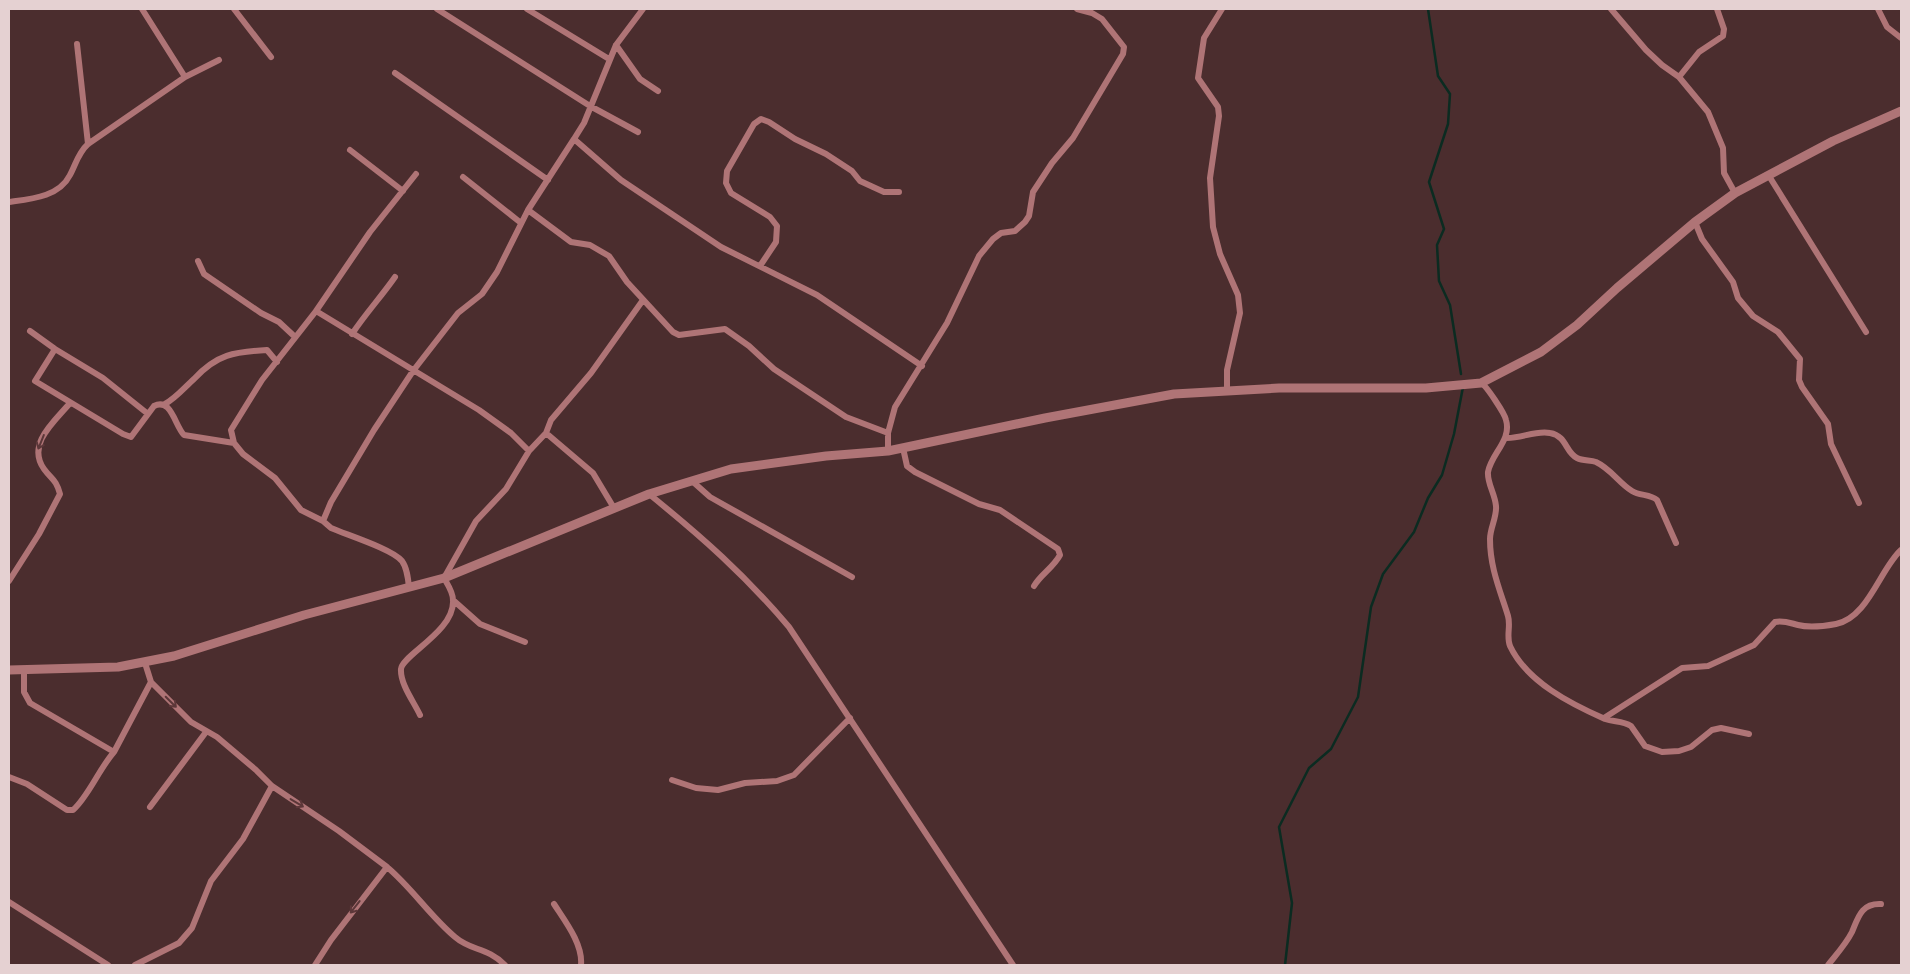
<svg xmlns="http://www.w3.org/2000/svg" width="1910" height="974" font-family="Commissioner,sans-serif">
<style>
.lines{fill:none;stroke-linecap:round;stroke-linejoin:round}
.stream{stroke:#0b2b21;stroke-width:2.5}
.minor{stroke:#af7476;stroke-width:6}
.tertiary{stroke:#af7476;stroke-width:9}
.oneway{stroke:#5c3739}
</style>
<rect width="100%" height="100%" fill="#4b2d2e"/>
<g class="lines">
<path class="stream" d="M1428,9L1438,76L1450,94L1448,124L1429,182L1444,229L1437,245L1439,281L1450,305L1461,374
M1285,965L1292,903L1279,827L1309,768L1331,749L1358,697L1371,607L1383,574L1414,532L1428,498L1442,475L1454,434L1463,387"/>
<path class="minor" d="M142,9L185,77
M234,9L271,57
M437,9L590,106L638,132
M527,9L609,59
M643,9L616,45L584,123L574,139L621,180L721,247L817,295L922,366
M1222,9L1204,38L1198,78L1218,107L1219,116L1210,178L1213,227L1220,254L1238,295L1240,313L1227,370V392
M1611,9L1646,50L1662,65L1679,77L1708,112L1723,148L1724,173L1735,193
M1878,9L1887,27L1901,38
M77,44L88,144
M616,45L640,79L658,91
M395,73L548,180
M1679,77L1699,52L1723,36L1724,29L1717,9
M350,150L403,191
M1769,176L1866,332
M463,177L521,223
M9,202C31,199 59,197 70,175C76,164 78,153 88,144L185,77L219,60
M528,210L571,242L590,245L609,256L627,282L673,332L679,335L725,329L749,346L774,369L846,417L888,433
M1695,222L1702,239L1733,282L1738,298L1753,316L1778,332L1800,359L1799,380L1802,387L1828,424L1831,444L1859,503
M198,261L204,274L261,313L279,322L294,336
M760,266L776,242L777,226L770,217L731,193L726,183L727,171L754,124L761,119L769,122L795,139L826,154L852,171L860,181L884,192H899
M316,311L370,232L416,174
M30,331L55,349L103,378L148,414
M352,334C366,313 381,297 395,277
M55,349L35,381L123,434L131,437L154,406C171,397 175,426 184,435L234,443
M1481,383C1486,385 1505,414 1506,420C1512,440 1491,454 1488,472C1487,483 1495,494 1496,506C1497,517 1490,528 1490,539C1490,568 1500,590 1508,616C1511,626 1506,636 1510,646C1527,682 1571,704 1605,719C1614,722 1623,721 1631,726L1645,746L1662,752L1679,751L1691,747L1712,730L1721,728L1749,734
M165,404C176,398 184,388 194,379C217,354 234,352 267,350L277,362
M1505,438C1521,439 1535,430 1550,433C1567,436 1565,452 1577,458C1583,461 1590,460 1596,462C1611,469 1619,483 1632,491C1640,496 1650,494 1657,500L1676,543
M903,448L907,466L915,472L979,504L1000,510L1058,549L1060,555C1053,568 1041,574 1034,586
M888,451V433L895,407L947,323L979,256L993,239L1001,233L1015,231L1025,222L1029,216L1033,192L1052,163L1073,138L1123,54L1124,47L1102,19L1092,13L1077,9
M692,481L710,497L852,577
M649,494C702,537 744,574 789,627L1013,965
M614,508L593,473L546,433L551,420L591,373L643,300
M323,521L301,510L275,478L243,454L234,443L231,430L262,380L316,311L479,410L511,433L529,451
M9,581L39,534L60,494C56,479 52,480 44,469C26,444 55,421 70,403
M409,587C408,578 407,568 402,561C392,549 347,535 331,528L323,521L331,502L374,430L413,371L458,313L482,294L497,272L528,210L574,139
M453,600L480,624L525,642
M145,663L151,682L191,722L217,737L256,770L272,786L339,831L387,867L331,940L315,965
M24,670V692L30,703L114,752L151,682
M420,715C414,702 400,684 401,669C402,655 455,631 453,600C453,592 448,585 444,578L476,521L506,489L529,451L546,433
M1604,718L1682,668L1708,666L1754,645L1775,622C1783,620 1790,623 1798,625C1809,628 1825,626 1836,624C1868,618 1880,569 1901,550
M9,777L27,784L67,810H73C88,797 99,769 114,752
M672,780L696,788L718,790L745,783L777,781L794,775L850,718
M150,807L206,732
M387,867C412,888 430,916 455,937C471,951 487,947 505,965
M9,902L108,965
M554,904C565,921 583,944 581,965
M135,965L179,943L192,928L211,881L243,839L272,786
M1828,965C1836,955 1846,944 1852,932C1858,918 1861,903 1881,904"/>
<path class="tertiary" d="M9,670L118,667L174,656L304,615L444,578L649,494L731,469L826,456L888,451L1045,418L1174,394L1279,388H1426L1481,383L1541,352L1577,325L1617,288L1695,222L1735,193L1833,141L1901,111"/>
</g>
<defs><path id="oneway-shaft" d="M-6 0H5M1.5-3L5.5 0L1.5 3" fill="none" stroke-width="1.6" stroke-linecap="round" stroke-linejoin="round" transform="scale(1.25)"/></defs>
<g class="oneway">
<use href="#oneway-shaft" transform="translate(41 442) rotate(112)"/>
<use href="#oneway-shaft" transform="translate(171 702) rotate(45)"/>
<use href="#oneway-shaft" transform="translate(297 803) rotate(31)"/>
<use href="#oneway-shaft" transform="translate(355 907) rotate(128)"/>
</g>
<rect width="1910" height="974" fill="none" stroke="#e5d1d2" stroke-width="20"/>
</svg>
